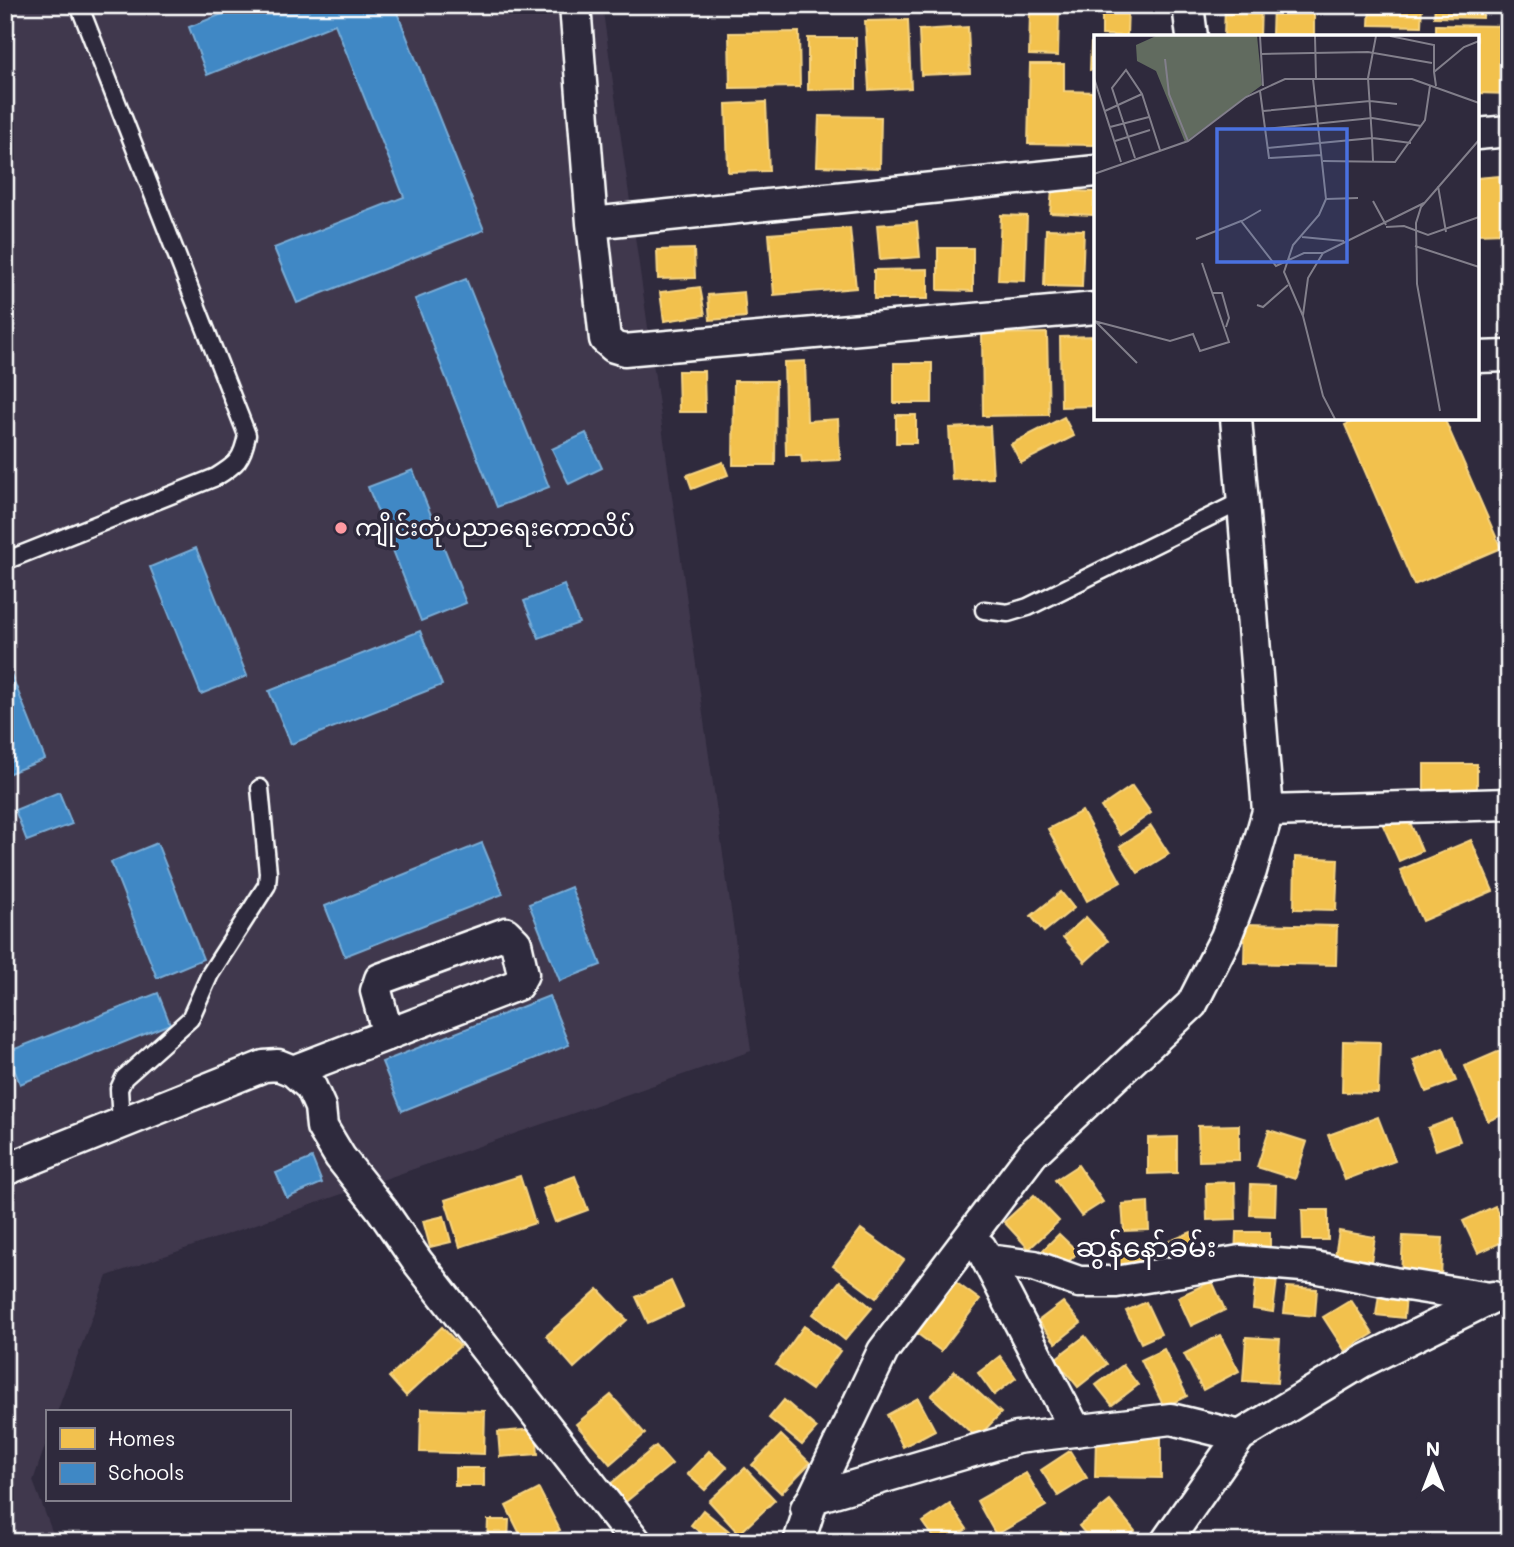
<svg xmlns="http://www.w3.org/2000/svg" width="1514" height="1547" font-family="Mali,'Noto Sans Myanmar',sans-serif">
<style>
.built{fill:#41394e}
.homes{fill:#f2c14e;stroke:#f6d483;stroke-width:2}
.schools{fill:#3f88c5;stroke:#79acd6;stroke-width:2}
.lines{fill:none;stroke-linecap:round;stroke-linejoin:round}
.lane-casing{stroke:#fff;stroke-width:21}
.street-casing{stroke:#fff;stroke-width:35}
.lane{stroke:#2f2a3d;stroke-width:16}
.street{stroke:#2f2a3d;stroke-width:30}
.poi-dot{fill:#ff9aa2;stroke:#2f2a3d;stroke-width:2.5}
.labels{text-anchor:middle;stroke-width:7;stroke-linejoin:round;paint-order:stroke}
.poi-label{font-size:24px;fill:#fff;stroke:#2f2a3d;text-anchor:start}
.quarter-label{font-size:28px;fill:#fff;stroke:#2f2a3d}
.inset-road{fill:none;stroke:#827f8b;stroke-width:2}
.view{fill:#4a71e0;fill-opacity:0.15;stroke:#4a71e0;stroke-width:3.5}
.inset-edge{fill:none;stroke:#fff;stroke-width:3.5}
</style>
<rect width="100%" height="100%" fill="#2f2a3d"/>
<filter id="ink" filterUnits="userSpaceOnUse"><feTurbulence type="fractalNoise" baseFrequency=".0143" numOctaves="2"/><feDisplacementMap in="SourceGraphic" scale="14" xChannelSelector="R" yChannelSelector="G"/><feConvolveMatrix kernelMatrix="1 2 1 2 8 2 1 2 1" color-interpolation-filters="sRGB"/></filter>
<g filter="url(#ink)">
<path class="built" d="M5,5H602L751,1051L107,1276L57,1412H47V1440L33,1481L56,1542H5Z"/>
<path class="homes" d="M1102,5H1128L1127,36L1102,35Z
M1225,5H1261L1260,37H1224Z
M1273,5H1314V35L1272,34Z
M1320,5H1365V11L1320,10Z
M1370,5H1422L1421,26L1369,25Z
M1435,5H1483V18L1434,17Z
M1493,5H1509V11H1493Z
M1030,12H1059L1058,56L1029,55Z
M908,20L911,88L869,90L865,21Z
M1436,25L1509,26V94L1477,93V37H1436Z
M968,27L970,73L921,75L919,30Z
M799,32L800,87L730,88L729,33Z
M808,38H856V89L808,90Z
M1091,43H1096V70H1090Z
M1030,64H1064V91L1096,92L1095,145L1028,144Z
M766,102L769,171L728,172L726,104Z
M819,116L881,117L880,168L817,166Z
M1499,176L1503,233L1477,234V178Z
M1052,190L1094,192L1093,215L1050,213Z
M1001,215L1027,216L1025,281L998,280Z
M917,222L920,257L880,260L877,225Z
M850,228L856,288L774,295L769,234Z
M1046,229L1084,230L1082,287L1044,286Z
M938,248H973V291L938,290Z
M694,249L695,278L658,279L657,250Z
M928,269V299H874V270Z
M700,287L705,315L664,321L660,292Z
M744,292L746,317L710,320L708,295Z
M1047,333L1049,415L983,416L982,334Z
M1096,336V406L1061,407L1060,337Z
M805,361L807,421L838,419L840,460L802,462L801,455H786L784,362Z
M894,363H932V403H894Z
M678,371H704L705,412H679Z
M734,381H776L775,465H733Z
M896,415H916V443H896Z
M1064,417L1074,436L1021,463L1011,444Z
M1360,418H1444L1501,548L1414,585L1345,425Z
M990,426L993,478L952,480L949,428Z
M723,462L728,475L692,489L687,475Z
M1424,764H1477V791H1424Z
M1132,786L1151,813L1120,835L1101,807Z
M1082,811L1121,882L1087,901L1048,829Z
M1406,813L1422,851L1399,861L1382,823Z
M1151,826L1169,854L1138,873L1120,846Z
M1471,840L1493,891L1422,921L1400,870Z
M1295,857L1338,859L1336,910L1294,909Z
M1061,892L1074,908L1044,932L1031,916Z
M1086,917L1108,941L1085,962L1063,937Z
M1245,924L1337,926L1336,965L1244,963Z
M1343,1041L1380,1042L1378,1093L1342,1092Z
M1509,1047V1112L1488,1121L1465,1066Z
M1443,1048L1456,1081L1426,1092L1413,1060Z
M1378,1117L1395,1161L1345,1180L1328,1135Z
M1452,1119L1460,1141L1436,1150L1428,1128Z
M1239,1125V1160L1199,1161L1198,1126Z
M1269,1130L1307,1142L1295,1179L1257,1167Z
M1177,1137V1173L1148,1174V1138Z
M1078,1165L1103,1202L1081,1216L1055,1180Z
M520,1176L535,1223L460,1247L445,1200Z
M575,1176L588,1210L555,1222L542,1188Z
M1235,1182L1236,1219L1207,1220L1206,1183Z
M1251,1184L1276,1185L1275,1216L1250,1215Z
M1034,1195L1059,1221L1029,1249L1004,1222Z
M1148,1202L1149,1230L1124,1231L1122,1204Z
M1495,1206L1509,1239L1478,1253L1463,1221Z
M1302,1210H1328V1240H1303Z
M444,1216L451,1242L430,1247L423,1221Z
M861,1229L904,1260L876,1298L833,1266Z
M1339,1231L1375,1237L1370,1268L1334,1262Z
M1191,1232L1202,1260L1173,1271L1163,1244Z
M1236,1232H1270V1257H1235Z
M1059,1234L1078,1252L1059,1271L1040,1253Z
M1403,1236L1443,1238L1441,1278L1401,1276Z
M1143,1243L1148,1262L1118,1270L1113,1252Z
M1256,1277L1277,1279L1273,1312L1253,1309Z
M671,1281L683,1307L648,1323L636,1297Z
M840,1281L872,1308L845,1340L813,1314Z
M954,1281L980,1300L941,1351L915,1332Z
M1212,1281L1225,1310L1191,1326L1178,1297Z
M1287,1287L1317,1289L1315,1316L1284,1313Z
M598,1289L627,1320L574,1368L546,1336Z
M1379,1294L1406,1297L1404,1318L1376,1315Z
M1351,1300L1373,1334L1345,1351L1323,1317Z
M1063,1302L1081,1323L1056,1343L1038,1321Z
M1146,1302L1161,1334L1141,1343L1126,1311Z
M804,1326L840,1351L812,1390L776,1365Z
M442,1327L460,1346L406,1396L389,1377Z
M1220,1335L1239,1371L1203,1390L1184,1354Z
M1085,1336L1107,1364L1078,1387L1055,1359Z
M1246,1337L1280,1339L1277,1383L1243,1381Z
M1164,1349L1187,1396L1164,1407L1141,1360Z
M1000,1356L1016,1378L994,1395L978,1373Z
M1123,1365L1138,1385L1112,1405L1096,1385Z
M955,1371L1001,1413L977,1438L931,1396Z
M611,1395L645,1434L610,1464L576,1424Z
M918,1398L935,1430L903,1447L887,1415Z
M784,1400L817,1428L802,1445L769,1418Z
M421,1409L485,1411L484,1454L420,1452Z
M536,1429L538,1454L500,1457L498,1432Z
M781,1435L810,1463L781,1493L752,1465Z
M1096,1436L1161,1437V1478L1095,1477Z
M656,1446L672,1464L623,1504L608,1486Z
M709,1451L727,1467L705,1490L687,1474Z
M1070,1451L1087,1478L1058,1496L1041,1470Z
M455,1468H484V1486H455Z
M745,1468L775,1500L739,1534L709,1501Z
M1026,1473L1046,1506L996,1535L977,1501Z
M539,1489L560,1530L536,1542H524L506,1506Z
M1110,1501L1135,1531L1121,1542H1092L1079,1526Z
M950,1504L967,1529L947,1542H937L923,1522Z
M703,1510L729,1531L720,1542H712L691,1525Z
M488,1520H509L508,1542H487Z
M1061,1532L1077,1542H1055Z"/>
<path class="schools" d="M245,5H394L484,230L297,303L274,248L404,197L335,24L207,75L189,27Z
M466,279L549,487L497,507L415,299Z
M586,433L602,468L569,484L552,449Z
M413,470L466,603L421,621L368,487Z
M196,548L247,676L201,694L150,567Z
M564,585L579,623L539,638L524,601Z
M420,631L442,685L291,744L269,691Z
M5,659L45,759L5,775Z
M59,792L72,824L27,841L15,810Z
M157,843L203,959L157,978L111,862Z
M482,843L503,894L345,956L325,906Z
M571,887L601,965L560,981L529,904Z
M158,993L170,1024L20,1084L7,1052Z
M549,996L569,1045L402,1111L382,1062Z
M312,1158L322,1183L287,1198L276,1173Z"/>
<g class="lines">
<g class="lane-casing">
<path id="lane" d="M5,561L216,477C237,464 242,460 247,435L79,5
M984,610L1008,613L1028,607L1242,501
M121,1123L119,1089L124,1078L190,1019L210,974L267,885L268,873L260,788"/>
</g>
<g class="street-casing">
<path id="street" d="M575,5L592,223L605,339L614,347L624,350L1096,308
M1188,5L1192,37
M1477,134L1509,131
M592,223L1096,171
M1477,357L1509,356
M1268,811L1509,804
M293,1071L517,985L523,974L516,943L506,933L380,979L376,991L388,1035
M5,1170L264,1066L278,1065L293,1071L311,1087L320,1107L322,1127L340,1157L382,1210L417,1261L636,1542
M981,1248L1076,1431
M987,1260L1034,1266L1079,1282H1116L1240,1261L1314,1267L1394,1283L1490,1298
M806,1508L813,1498L1017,1438L1171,1419L1240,1436
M799,1542L813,1498L883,1351L1033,1153L1192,1004L1226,937L1251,871L1268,811L1236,418
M1166,1542L1240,1436L1362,1362L1493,1297"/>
</g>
<use href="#lane" class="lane"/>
<use href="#street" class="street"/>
</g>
</g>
<circle class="poi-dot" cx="341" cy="528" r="7"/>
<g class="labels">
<g class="poi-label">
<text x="355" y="536">ကျိုင်းတုံပညာရေးကောလိပ်</text>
</g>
<g class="quarter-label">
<text x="1146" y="1257">ဆွန်နော်ခမ်း</text>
</g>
</g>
<g transform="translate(1094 35)">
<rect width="385" height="385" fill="#2f2a3d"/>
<path d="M62,1H163L168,50L91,107L62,36L43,26L42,10Z" fill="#616b5f"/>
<path class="inset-road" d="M166,1L169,51M221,1L222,43M296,1L340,10V37M167,19L274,17L338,28M71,24L75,59L94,106M0,43L27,127M219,44L232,164L225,180L199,210L190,237L209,281L229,361L241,384M342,51L340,37L370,12L385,6M166,56L175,123L228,120M11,76L48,59M169,76L276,66L303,69M16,92L55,82M172,94L278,83L327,91M21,106L56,95M174,113L278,103L274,43L282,1M41,123L18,53L32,35L48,59L66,115M229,126L301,127L331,85L336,51M279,126L278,103L317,108M0,139L94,106L152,62L191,44H318L385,68M344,151L352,197M232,164L264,163M279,166L292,190M148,186L167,175M292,192L310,191L334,200L385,182M208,202L250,206M102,204L147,186L182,231L210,218H229M321,211L385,232M118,258H128L135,283L132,292M163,270L169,272L194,250M209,280L214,243L229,218L330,168M0,286L76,306L99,299L106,316L135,307L108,228M1,286L43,328M346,376L323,249L322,188L327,172L385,105"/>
<path class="view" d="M123,94H253V227H123Z"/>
<rect width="385" height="385" class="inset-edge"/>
</g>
<rect width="1514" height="1547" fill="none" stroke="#2f2a3d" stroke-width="28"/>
<rect x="14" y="14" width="1486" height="1519" fill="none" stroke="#fff" stroke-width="2.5" filter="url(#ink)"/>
<rect x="46" y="1410" width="245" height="91" fill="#2f2a3d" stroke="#827f8b" stroke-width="2"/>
<rect x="60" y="1428" width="35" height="21" fill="#f2c14e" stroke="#827f8b" stroke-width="2"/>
<text x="108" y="1446" font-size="21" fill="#ffffff">Homes</text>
<rect x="60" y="1463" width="35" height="21" fill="#3f88c5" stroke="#827f8b" stroke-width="2"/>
<text x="108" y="1480" font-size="21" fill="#ffffff">Schools</text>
<g transform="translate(1433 1466)" stroke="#2f2a3d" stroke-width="5" paint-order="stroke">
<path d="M0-5L12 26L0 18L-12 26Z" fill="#ffffff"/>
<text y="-10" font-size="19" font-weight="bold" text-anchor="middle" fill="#ffffff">N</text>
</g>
</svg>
